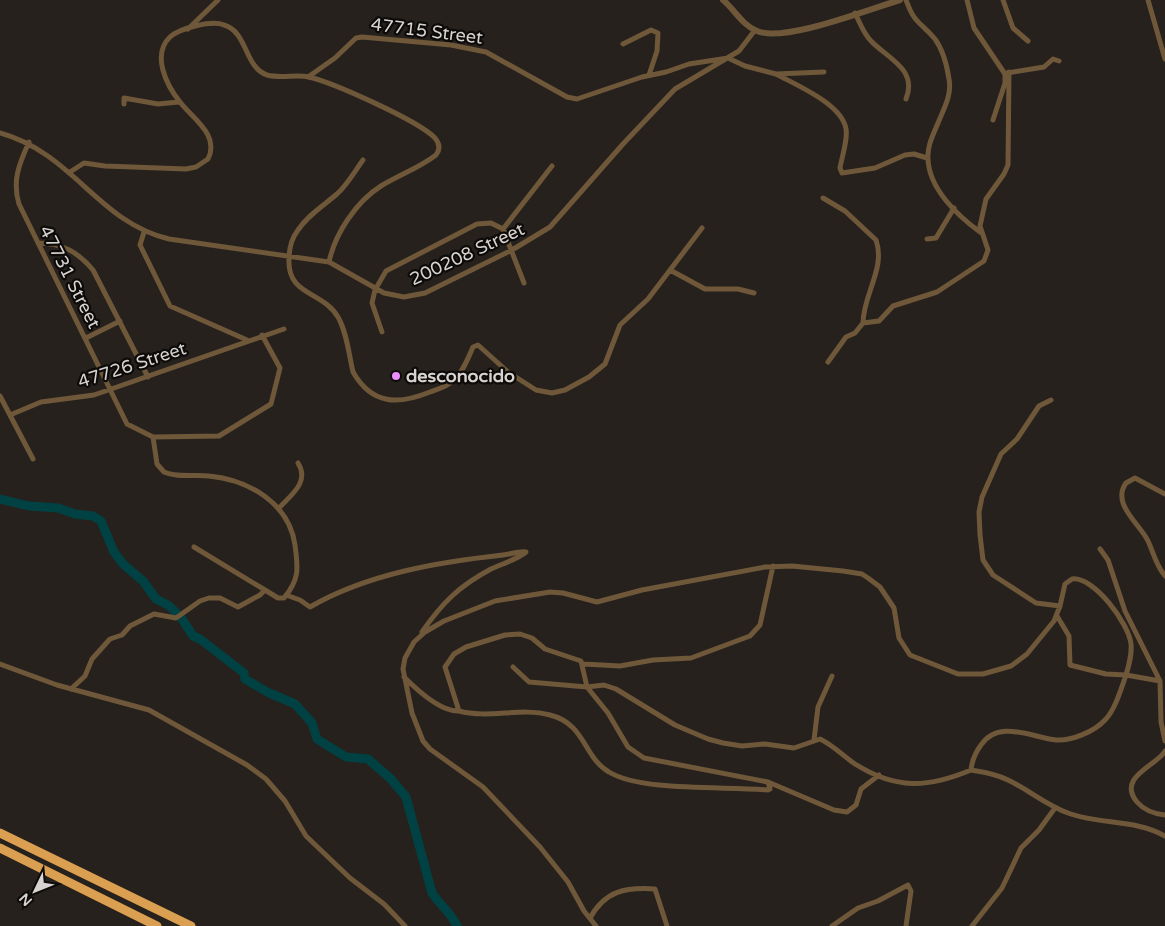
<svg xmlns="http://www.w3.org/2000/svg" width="1165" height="926" font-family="'Varela Round',sans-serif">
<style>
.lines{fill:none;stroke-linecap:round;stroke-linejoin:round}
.river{stroke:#004243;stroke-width:9}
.minor{stroke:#6f573a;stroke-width:5}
.tertiary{stroke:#6f573a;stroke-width:6}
.motorway{stroke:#da9f51;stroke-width:9}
.poi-dot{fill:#eb8dfc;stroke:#0d0b09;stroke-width:2}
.labels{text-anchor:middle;stroke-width:4.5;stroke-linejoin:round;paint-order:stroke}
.street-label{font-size:18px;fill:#d6d3d0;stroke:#0d0b09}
.poi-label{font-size:18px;font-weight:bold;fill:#d6d3d0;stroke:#0d0b09;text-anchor:start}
</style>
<rect width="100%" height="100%" fill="#26211c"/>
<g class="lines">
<path class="river" d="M0,499L29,506L58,508L75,514L93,516L101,521L114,552L123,564L143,581L156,599L168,605L180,616L193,636L200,639L244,673L245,679L267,692L295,704L312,723L317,739L346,757L368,759L391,779L406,797L432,893C440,905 451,913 457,926"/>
<path class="minor" d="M906,0C915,25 920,21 935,39C943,50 947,66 949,79C952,95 944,108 938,123C933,135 927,146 928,159C929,189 958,216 980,232
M967,0L974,28L1005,74V83L993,120
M1003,0L1013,28L1028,41
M1148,0L1165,59
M855,13C860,23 863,33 871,41C887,58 918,69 906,99
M188,29L218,0
M623,44L651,30L658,33L657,51L649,75
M1007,73L1044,67L1053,59L1059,61
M776,74C796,85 842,104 846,129C848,140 842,156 840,168L842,173L875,168L905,155L914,154L927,158
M308,77L335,58L356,38L362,37L451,45L486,52L567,97L577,99L642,77L666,72L689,64L728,58L745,66L776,74L824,72
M124,104V98L158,104L179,102
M0,133C73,153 99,223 169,239L329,262L384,293L404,297L425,293L512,250L550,227L623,144L675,89L739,51L755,30
M29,142C19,164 12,181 19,204L127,424L153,437L157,464L164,472C177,478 195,474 209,476C249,480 289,503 295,545C298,568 300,579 284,598H278L265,590L260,595L238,607L220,598H209L200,601L176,618L154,614L130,626L122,635L110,639L92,659L85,676L71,689
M363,160C355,171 347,185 337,194C323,206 308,215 298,230C292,238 289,249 289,259C287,296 323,291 338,317C347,333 349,355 353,372C372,405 398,405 430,392C438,389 447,387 454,380C463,372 468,358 473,347L478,345L508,372L536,390L552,393L565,390L589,377L605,364L620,325L648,299L702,228
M70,172L84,163L105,166L186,169L196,167L208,159C220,135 193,119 180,102C167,86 151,55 170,37C180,28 212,20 224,25C248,32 244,67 267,75C281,79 296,74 309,77C334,83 419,121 435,138C440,144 440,150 436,155C419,168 399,175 381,186C357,201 335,233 329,262
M823,198L845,211L876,240C886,268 863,295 863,323
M503,229L552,166
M144,232L140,245L170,306L247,340
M927,239L936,238L954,208
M38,243C62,243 78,252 93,270L148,377
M670,270L705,289H738L754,293
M382,332L372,303L375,290L386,271L477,224L491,223L503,229L524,283
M86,338L120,321
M828,362L846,337L855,333L863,323L879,321L893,306L937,292L984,261L988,250L980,226L986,199L1004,174L1008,165L1009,72
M0,396L33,459
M1051,400L1039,406L1017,439L1001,454L982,497L979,512L980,535L983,560L993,575L1036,603L1060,606L1065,584L1072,579C1094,576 1129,624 1131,644C1132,655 1129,665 1126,675L1106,674L1070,665L1069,636L1057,616
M10,415L41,402L94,395L284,329
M153,437L219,436L271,404L280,368L262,335
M1165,494L1135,478L1126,483C1111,504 1140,524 1148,541C1154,554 1156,565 1165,576
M279,508C291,495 310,482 298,463
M194,547L265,590
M1100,549L1108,560L1125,611L1160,681L1161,722L1165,741
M286,595L300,600L310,607C367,574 438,562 503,555C511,554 519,551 526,552C518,559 502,564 491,569C459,586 442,603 422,632
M0,664L57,685L149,710L247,765L266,779L285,801L306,836L350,878L384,904L405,926
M583,664L620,666L653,660L691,658L750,636L760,625L773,566
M513,667L529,682L587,687L608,713L628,747L644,758L768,782L834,810L847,812L856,805L861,789L879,775
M404,677C416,689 441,712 459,711L445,667L454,654L466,647L505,635L520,634L532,638L545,649L581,661L587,687L604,685L616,689L675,725L708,739L723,743L742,746L765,744L794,748L820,739C833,745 843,756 855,764C896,790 928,788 971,770
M1160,681L1126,675C1121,689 1115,710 1105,720C1094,732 1071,741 1056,740C1031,737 998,719 981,745C975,753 972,760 971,770C984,772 996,774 1008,780C1029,790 1046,805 1068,813C1100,825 1135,819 1165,836
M459,711C489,719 520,707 550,715C586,724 583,757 609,772C641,792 727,786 768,790L770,789L768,782
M814,740L818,707L832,676
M1165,751C1158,765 1116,777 1137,802C1144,810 1155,814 1165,815
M590,918C605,891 625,887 655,889L667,926
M596,926L584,911L568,882L540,847L483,787L430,749L423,741L412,713L403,669L405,658L414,642L425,632L444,621L495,601L550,592L563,593L597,602L642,590L765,567L792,566L843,571L862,574L868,578L880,587L894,608L899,638L910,655L958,674H983L1011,666L1027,654L1054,621L1060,606
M832,926L858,908L878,901L908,885L911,891L906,926
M972,926L1002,888L1021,848L1039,830L1055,808"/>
<path class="tertiary" d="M723,0C735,10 742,25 757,31C784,43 869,9 900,0"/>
<path class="motorway" d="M0,833L191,926
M0,848L157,926"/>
</g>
<circle class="poi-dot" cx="396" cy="376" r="5"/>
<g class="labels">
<g class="street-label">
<text transform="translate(427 31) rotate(7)" y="6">47715 Street</text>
<text transform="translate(467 254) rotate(-25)" y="6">200208 Street</text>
<text transform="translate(70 277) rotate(63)" y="6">47731 Street</text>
<text transform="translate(132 365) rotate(-18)" y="6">47726 Street</text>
</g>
<g class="poi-label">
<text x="406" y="382">desconocido</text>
</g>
</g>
<g transform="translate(35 891) rotate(227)" stroke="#0d0b09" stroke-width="4" paint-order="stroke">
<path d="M0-4L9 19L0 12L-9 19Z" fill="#d6d3d0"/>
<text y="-8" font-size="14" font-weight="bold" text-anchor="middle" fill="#d6d3d0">N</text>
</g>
</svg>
